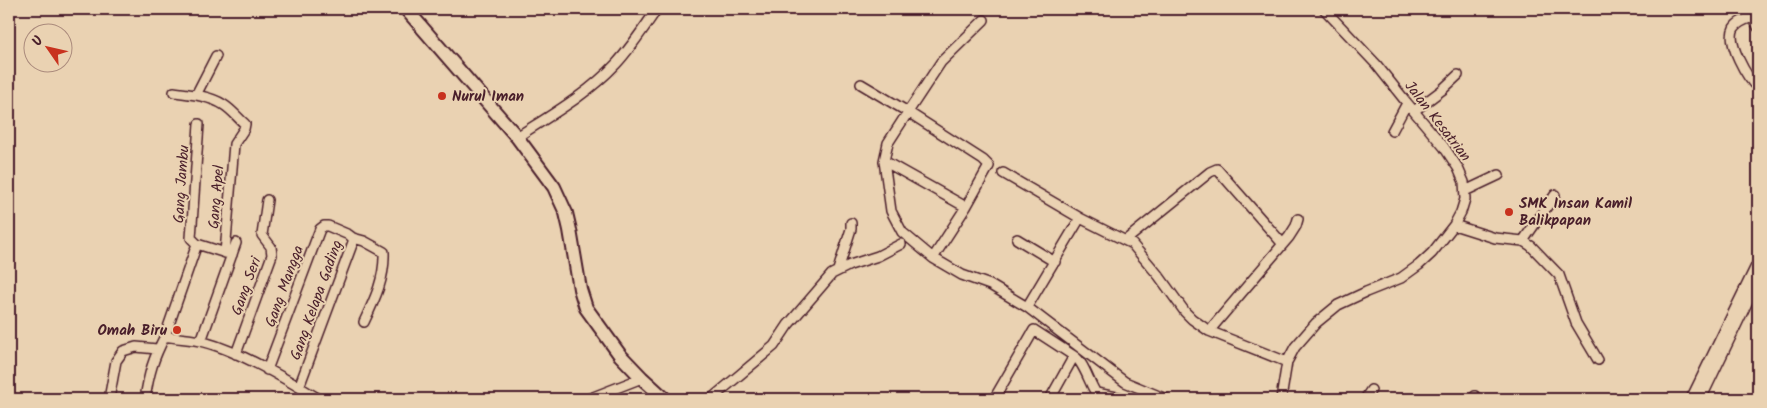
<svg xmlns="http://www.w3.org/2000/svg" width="1767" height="408" font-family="Kalam,sans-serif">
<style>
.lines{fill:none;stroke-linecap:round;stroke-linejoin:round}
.minor-casing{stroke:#4a1f2b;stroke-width:12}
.highway-casing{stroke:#4a1f2b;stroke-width:16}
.minor{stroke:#ead2b2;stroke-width:9}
.highway{stroke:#ead2b2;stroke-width:12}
.poi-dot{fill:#c8321e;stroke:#ead2b2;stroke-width:2}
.labels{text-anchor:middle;stroke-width:4;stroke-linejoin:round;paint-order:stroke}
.poi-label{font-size:15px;font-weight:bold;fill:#4a1f2b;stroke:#ead2b2;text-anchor:start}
.street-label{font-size:15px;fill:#4a1f2b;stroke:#ead2b2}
</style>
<rect width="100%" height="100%" fill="#ead2b2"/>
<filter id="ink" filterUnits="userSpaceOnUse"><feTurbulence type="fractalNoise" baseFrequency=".02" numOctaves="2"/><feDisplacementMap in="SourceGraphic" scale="10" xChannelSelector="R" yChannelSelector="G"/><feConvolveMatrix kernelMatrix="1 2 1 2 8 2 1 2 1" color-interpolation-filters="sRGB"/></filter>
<g filter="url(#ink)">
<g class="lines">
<g class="minor-casing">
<path id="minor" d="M1758,15C1751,18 1739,20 1734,28C1726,42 1747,78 1758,88
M1753,17L1758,27
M861,84L908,112L941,62L984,20
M174,92C190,94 210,96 224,105C232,110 238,118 245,124L244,129L234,144L225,253
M196,95L216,56
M1414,111L1442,90L1458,75
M199,124L191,238L197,244L232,255
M1392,131L1407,103
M517,137C551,115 588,94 616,64C631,48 644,28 657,9
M884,161L966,207
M1003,173L1080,218L1132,244L1159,276L1185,312L1192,319L1209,331L1287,362
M1465,191L1499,175
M1454,225L1495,238L1523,241L1555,195
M353,238L364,241L384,252C385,278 375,299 364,322
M1017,239L1055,262
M1126,240L1210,172L1217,169L1282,243
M1523,241L1531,246L1559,275L1576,323L1598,360
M933,258L966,207L989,166L983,160L908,112L888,143L884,161L891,211L902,232L933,258L962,275L990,285L1027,307L1125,382L1166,399
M838,270L851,229V223
M1027,307L1080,218
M1209,331L1289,237L1296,226L1298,219
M165,336C178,339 191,338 204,342C241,352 286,379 319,399
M201,341L236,243
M236,354L272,255L271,247L262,235L267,200
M267,370L320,229L324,226H328L349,235L353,238V242L299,387
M1475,396L1477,399
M109,399L116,361L123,351L136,347L157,349
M145,399C149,373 153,359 165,336L197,244
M588,399L642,378
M711,399L774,346L788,325L832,274L850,265L878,256L901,244
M994,399L1034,330L1074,356
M1050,399L1074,356C1084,362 1089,383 1096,393L1127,399
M1281,399L1287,362L1295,347L1316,323L1338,305L1366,292L1401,278L1419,265L1432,253L1454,225L1461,212L1465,199L1464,182L1458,168L1444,147L1407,103L1376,64L1324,9
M1365,399L1371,390
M1691,399L1758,262
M1701,399L1758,280"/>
</g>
<g class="highway-casing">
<path id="highway" d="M406,9L517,137L554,187L566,213L570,230L580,289L586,308L620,355L642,378L665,399"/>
</g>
<use href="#minor" class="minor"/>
<use href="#highway" class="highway"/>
</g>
</g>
<g class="poi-dot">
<circle cx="442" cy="96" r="5"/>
<circle cx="1509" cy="212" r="5"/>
<circle cx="177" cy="330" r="5"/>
</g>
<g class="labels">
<g class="poi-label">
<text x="452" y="101">Nurul Iman</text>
<text x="1519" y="208">SMK Insan Kamil<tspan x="1519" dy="17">Balikpapan</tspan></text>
<text x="167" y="335" text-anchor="end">Omah Biru</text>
</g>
<g class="street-label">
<text transform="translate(1438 121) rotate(52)" y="5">Jalan Kesatrian</text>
<text transform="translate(181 184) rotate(-86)" y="5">Gang Jambu</text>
<text transform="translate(216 197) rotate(-85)" y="5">Gang Apel</text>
<text transform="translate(246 286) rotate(-70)" y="5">Gang Seri</text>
<text transform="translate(284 286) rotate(-70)" y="5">Gang Mangga</text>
<text transform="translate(316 300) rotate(-70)" y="5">Gang Kelapa Gading</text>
</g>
</g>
<rect width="1767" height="408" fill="none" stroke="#ead2b2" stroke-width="30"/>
<rect x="15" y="15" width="1737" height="378" fill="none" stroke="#4a1f2b" stroke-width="2" filter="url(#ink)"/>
<g transform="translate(48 48) rotate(304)"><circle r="24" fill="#ead2b2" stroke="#aa8a7c"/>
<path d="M0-4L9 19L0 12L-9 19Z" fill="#c8321e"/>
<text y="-8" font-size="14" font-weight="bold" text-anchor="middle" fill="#4a1f2b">U</text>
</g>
</svg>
